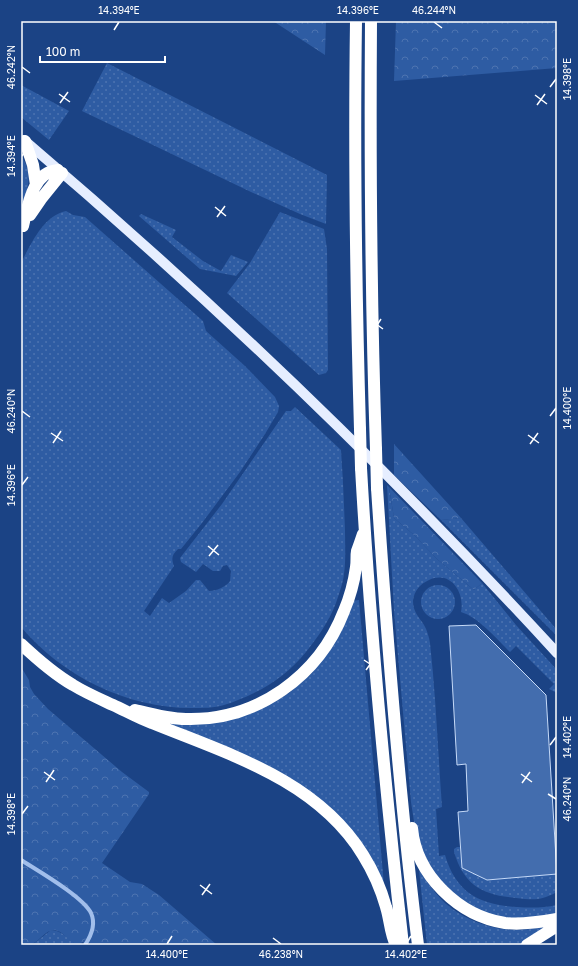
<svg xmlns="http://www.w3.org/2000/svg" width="578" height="966" font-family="'Golos Text',sans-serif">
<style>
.green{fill:url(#green-dots)}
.forest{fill:url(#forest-crowns)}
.building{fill:#436dae;stroke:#c6daf8}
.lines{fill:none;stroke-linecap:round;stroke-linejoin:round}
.minor{stroke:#a1beeb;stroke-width:4}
.primary{stroke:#e6eeff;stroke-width:10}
.motorway{stroke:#fff;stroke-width:12}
.motorway-bridge{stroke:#fff;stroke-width:12}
.ticks{fill:none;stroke:#fff;stroke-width:1.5}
.neatline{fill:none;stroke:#fff;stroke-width:1.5}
.ticks-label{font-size:10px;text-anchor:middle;fill:#fff}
</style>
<defs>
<pattern id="green-dots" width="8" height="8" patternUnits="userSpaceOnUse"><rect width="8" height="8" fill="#2e5ca3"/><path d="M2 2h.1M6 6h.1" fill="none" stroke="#4d74b1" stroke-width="1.8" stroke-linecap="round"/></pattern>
<pattern id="forest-crowns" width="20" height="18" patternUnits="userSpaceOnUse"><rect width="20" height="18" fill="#2e5ca3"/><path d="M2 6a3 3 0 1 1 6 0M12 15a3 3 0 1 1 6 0" fill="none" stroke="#4d74b1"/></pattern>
</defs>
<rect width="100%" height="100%" fill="#1b4385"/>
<path class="green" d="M107,63L327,175L326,224L300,214L251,192L82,111Z
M21,85L69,111L49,140L21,117Z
M21,156C34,173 28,190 21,209Z
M66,211L73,215L85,217L203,321L206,331L245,366L275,397L279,406L278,412L265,434L240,472L202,523L181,549H178C172,555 171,558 174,566L144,611L150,616L162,598L169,603L186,591L196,580H200L209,591C216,591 226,587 230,581L231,571L227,565L223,566L220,571H213L203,564L196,572L181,562L180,558L222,504L286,411H291L295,407L341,450C343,477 344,504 345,531C345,545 346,560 344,574C343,583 339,594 336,603C329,621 318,637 306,652C287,675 266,689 238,700C233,702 228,704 224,705C214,708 203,708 194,708C129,709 63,677 21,627V263C31,244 43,216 66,211Z
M280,212L324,229L327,249L328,370L326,373L319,375L227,293L250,263Z
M141,214L176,230L172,237L203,261L221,271L231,255L248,262L236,276L200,269L139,216Z
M387,485L389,487L394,518L414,535L437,559L474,590L482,583L516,625L557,670V693L549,689L554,684L516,646L510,652C497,639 478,617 461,612C465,593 451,570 429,580C420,584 414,591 413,601C413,612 419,617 424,625C427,630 429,637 430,643C436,697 438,753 442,807L436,809L439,856L445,855C456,893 480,905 517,907C531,908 543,908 557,905V914L530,919L498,918L466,905L437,879L417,841L411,802L394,611Z
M461,518L557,630V636L441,520Z
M421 602a17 17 0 1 1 34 0a17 17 0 1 1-34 0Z
M359,600L384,885L330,811L169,724L252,713L270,704L289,693L312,673L321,661L352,601Z
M457,847H460L462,868L487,880L557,874V892C540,901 534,900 516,898C482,895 464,885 454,852V849Z
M419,870C426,880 433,891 442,900C460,918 488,929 514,930C524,930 535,928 545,927L520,945H427Z
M51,930C61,930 69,939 77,945H32Z"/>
<path class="forest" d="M273,21H326L325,55Z
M396,21H557V68L394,81Z
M394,444L461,518L441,520L394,475Z
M389,487L482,583L474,590L437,559L414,535L394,518Z
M21,667L29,680L30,687L34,694L48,709L122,772L149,792V794L102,863L130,882L142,884L159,895L217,945H85V944L82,942L81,945C70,945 65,931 54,930C45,930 38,943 30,945C28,946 24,945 21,945Z"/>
<path class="building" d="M476,625L546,695L557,874L487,880L462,868L458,812L468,811L466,764L457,765L449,626Z"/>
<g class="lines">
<path class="minor" d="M21,860C38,871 82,896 91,913C96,924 91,936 85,945"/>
<path class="primary" d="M24,140C212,300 390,471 557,653"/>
<path class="motorway" d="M356,21C354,157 356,293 360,429
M371,21C370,164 371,306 376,449
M25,141L33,165L36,185
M30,215L41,199L62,173
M23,226C28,206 32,172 58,170
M361,468C370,628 385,786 403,945
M377,488C387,641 399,793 418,945
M21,644C37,659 54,674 73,685C86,693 100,699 113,705C126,711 138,718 152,723C228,754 317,780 363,855C373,871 381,889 386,907C390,919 390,934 396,945
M135,710C151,714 169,719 186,719C257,721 319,676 344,611C350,597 354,582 356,567C357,562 356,556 357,551C359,546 361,540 363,534
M412,828C416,875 459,916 505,923C522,925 540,922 557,919
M527,945L557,926"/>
<path class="motorway-bridge" d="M360,429L361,468
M376,449L377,488"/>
</g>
<path class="ticks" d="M434,22L442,28M114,30L119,22M353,30L358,22M22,67L30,73M550,87L556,79M59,94L70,102M535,95L547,104M60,103L68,92M537,105L545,94M22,156L28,148M215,207L226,216M217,217L225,206M372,321L383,329M373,331L381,319M22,411L30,417M550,416L556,408M51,433L63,441M528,435L539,443M53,443L61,431M530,444L538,433M22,485L28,477M208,546L219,555M209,556L218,545M364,660L376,668M366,670L374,659M550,745L556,737M44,772L55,780M521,774L532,782M46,782L54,770M522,783L530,772M548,794L556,799M22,814L28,806M200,885L212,894M202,895L210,884M273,938L281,944M167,944L172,936M406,944L411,936"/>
<rect width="578" height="966" fill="none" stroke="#1b4385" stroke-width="44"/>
<path d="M40 56v6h125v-6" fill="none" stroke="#ffffff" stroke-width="2"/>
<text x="46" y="56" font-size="12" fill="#ffffff" stroke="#1b4385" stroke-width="3" paint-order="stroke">100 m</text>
<rect x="22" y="22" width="534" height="922" class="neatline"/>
<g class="ticks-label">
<text x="119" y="14">14.394°E</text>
<text x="358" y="14">14.396°E</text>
<text x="434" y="14">46.244°N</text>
<text transform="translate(11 67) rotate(-90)" y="4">46.242°N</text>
<text transform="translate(567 79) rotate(-90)" y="4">14.398°E</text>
<text transform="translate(11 156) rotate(-90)" y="4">14.394°E</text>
<text transform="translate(567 408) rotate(-90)" y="4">14.400°E</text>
<text transform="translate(11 411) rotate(-90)" y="4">46.240°N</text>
<text transform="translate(11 485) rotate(-90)" y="4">14.396°E</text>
<text transform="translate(567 737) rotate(-90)" y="4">14.402°E</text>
<text transform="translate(567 799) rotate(-90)" y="4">46.240°N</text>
<text transform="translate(11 814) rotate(-90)" y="4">14.398°E</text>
<text x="167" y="958">14.400°E</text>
<text x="281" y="958">46.238°N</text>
<text x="406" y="958">14.402°E</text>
</g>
</svg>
